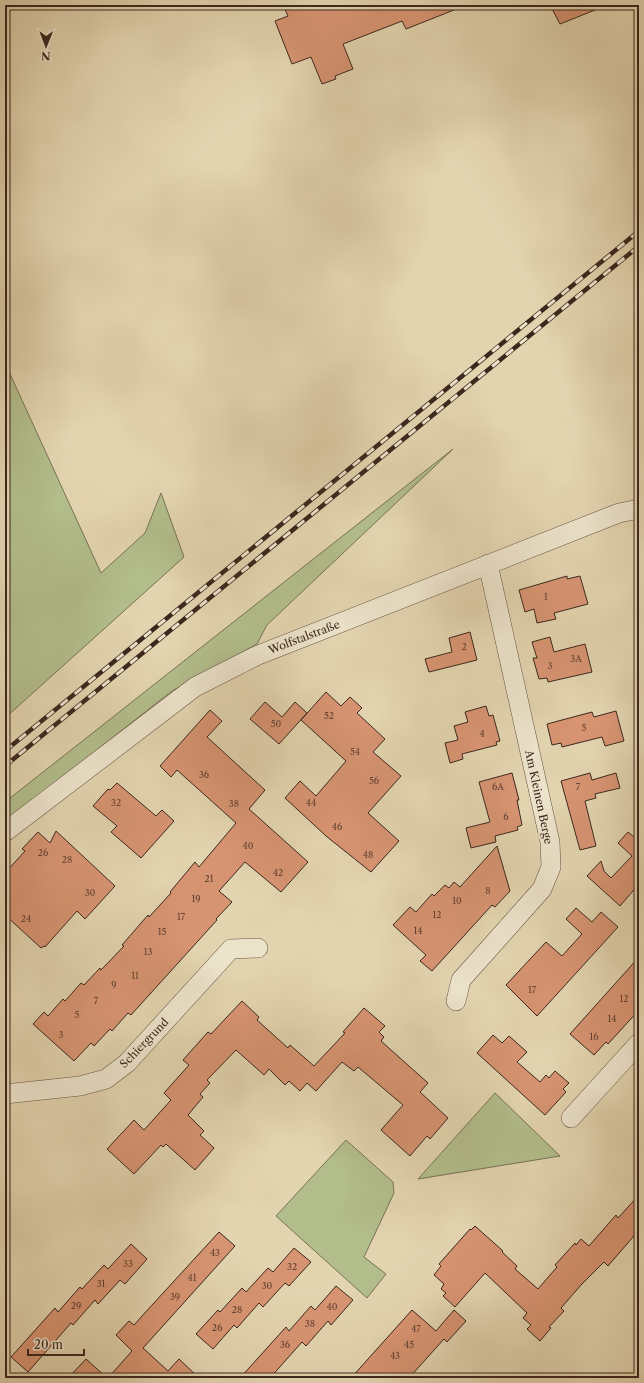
<svg xmlns="http://www.w3.org/2000/svg" width="644" height="1383" font-family="'Libre Caslon Text',serif">
<style>
.green{fill:#b2bd8b;stroke:#777254}
.building{fill:#d79472;stroke:#3c271e}
.lines{fill:none;stroke-linecap:round;stroke-linejoin:round}
.street-casing{stroke:#665242;stroke-width:20}
.street{stroke:#ece3cb;stroke-width:19}
.rail-casing{stroke:#3c271e;stroke-width:4.5}
.rail{stroke:#ece3cb;stroke-width:3;stroke-dasharray:9;stroke-linecap:butt}
.labels{text-anchor:middle;stroke-width:3.5;stroke-linejoin:round;paint-order:stroke}
.number-label{font-size:9px;fill:#634233}
.street-label{font-size:11px;fill:#3c271e;stroke:#ece3cb}
</style>
<rect width="100%" height="100%" fill="#e2d4af"/>
<filter id="stains"><feTurbulence type="fractalNoise" baseFrequency=".005" numOctaves="4"/><feColorMatrix values="0 0 0 0 .2 0 0 0 0 .09 0 0 0 0 .02 0 0 0 .5 -.17"/></filter>
<radialGradient id="worn" r=".72"><stop offset=".6" stop-color="#630" stop-opacity="0"/><stop offset="1" stop-color="#630" stop-opacity=".3"/></radialGradient>
<path class="green" d="M5,363L101,573L145,533L161,493L184,557L5,718Z
M453,449L267,625L257,644L172,691L5,822V802Z
M495,1093L560,1156L418,1179Z
M346,1140L393,1182L394,1193L364,1257L386,1274L367,1298L276,1216Z"/>
<path class="building" d="M283,5H464V6L406,29L402,21L343,44L353,69L335,76L336,79L322,84L311,57L292,64L275,21L288,16Z
M550,5H605V6L560,24Z
M567,576V579L580,576L588,604L554,613L556,619L537,623L534,609L525,612L519,590Z
M470,632L477,660L429,672L425,659L452,652L449,638Z
M550,637L554,652L585,644L592,672L548,682L547,678L539,679L533,658H537L532,642Z
M326,692L341,706L350,697L362,708L357,713L385,739L373,752L401,776L368,813L399,841L371,872L326,836L285,798L300,781L316,796L346,761L301,720Z
M265,702L282,717L295,702L307,713L279,744L250,719Z
M486,706L489,716L493,715L500,741L496,742L497,745L462,754L463,759L450,763L445,743L458,740L454,726L468,722L465,712Z
M210,710L222,721L207,737L265,790L249,809L308,862L281,892L245,862L219,891L232,902L216,919L217,920L131,1015L128,1013L112,1031L110,1029L94,1046L91,1043L74,1061L33,1024L44,1012L48,1016L63,999L65,1001L81,983L84,985L100,968L101,970L124,946L122,945L148,915L149,917L171,893L170,892L195,862L199,867L236,823L177,770L171,777L160,766Z
M616,711L624,741L605,746L602,737L562,747L561,743L552,745L547,724L592,712L594,717Z
M512,773L519,800H517L522,825L517,827L518,830L495,836L496,842L471,848L466,828L490,822L479,782Z
M590,773L592,780L616,773L620,788L595,794L596,798L585,801L596,846L580,850L561,781Z
M117,783L156,816L162,810L174,821L141,858L111,832L117,826L93,806L108,789L110,790Z
M56,831L115,886L85,919L77,911L45,947L44,946L41,948L5,915V873L25,851L22,849L38,832L50,843Z
M628,832L639,841V884L620,906L587,876L601,861L604,871L611,878L632,856L618,843Z
M497,846L510,891L495,907L492,905L432,971L420,961L426,955L393,925L410,907L416,912L432,894L434,896L445,885L449,888L454,882L460,887Z
M576,908L592,922L601,912L618,927L537,1016L506,985L546,942L562,956L582,934L566,919Z
M639,957V1010L608,1044L606,1042L594,1055L570,1034Z
M242,1001L259,1017L257,1020L288,1048L290,1045L314,1066L345,1033L343,1032L364,1008L385,1026L379,1032L384,1037L381,1041L428,1083L420,1092L448,1118L430,1139L427,1136L410,1156L381,1130L403,1105L358,1067L354,1071L342,1062L316,1091L307,1083L300,1091L289,1081L285,1085L269,1069L264,1075L236,1050L207,1080L210,1083L200,1094L203,1097L188,1115L204,1131L200,1135L214,1148L195,1170L166,1144L163,1147L161,1145L134,1174L107,1149L134,1120L144,1130L171,1100L164,1093L189,1065L183,1060L208,1032L211,1034Z
M493,1035L502,1043L509,1036L527,1052L517,1062L540,1082L546,1075L549,1078L555,1071L569,1083L563,1089L566,1092L545,1115L477,1053Z
M639,1195V1230L608,1266L604,1262L581,1285L561,1308L564,1311L549,1327L551,1328L540,1341L527,1329L531,1325L523,1318L527,1313L485,1273L455,1307L443,1296L446,1293L441,1289L444,1284L434,1275L441,1266L439,1264L470,1229L471,1230L475,1226L503,1251L502,1252L517,1266L515,1269L538,1289L557,1267L555,1265L575,1243L576,1245L581,1239L589,1246L616,1215L618,1218Z
M219,1232L235,1246L143,1348L168,1371L179,1359L199,1378H108L132,1351L116,1335L129,1321L134,1325L142,1316Z
M131,1244L147,1259L125,1284L120,1280L98,1304L95,1300L73,1325L71,1323L28,1372L11,1357L55,1308L58,1312L80,1287L82,1289L104,1265L108,1269Z
M294,1248L311,1262L289,1286L285,1283L263,1307L259,1303L237,1328L234,1325L213,1349L196,1334L218,1310L220,1312L242,1288L246,1292L268,1268L273,1272Z
M336,1286L353,1300L331,1325L328,1321L306,1346L302,1342L270,1378H240L286,1327L289,1331L311,1306L315,1310Z
M412,1310L436,1331L454,1310L466,1321L447,1342L444,1339L409,1378H351Z
M86,1359L107,1378H68Z"/>
<g class="lines">
<g class="street-casing">
<path id="street" d="M5,832L195,687L256,656L619,513L639,509
M456,1001L461,980L542,889L551,867L550,842L488,564
M5,1094L80,1086L106,1079L127,1063L231,949L258,948
M571,1118L639,1043"/>
</g>
<use href="#street" class="street"/>
<g class="rail-casing">
<path id="rail" d="M5,751L639,231
M5,766L639,246"/>
</g>
<use href="#rail" class="rail"/>
</g>
<g class="labels">
<g class="number-label">
<text x="546" y="600">1</text>
<text x="464" y="650">2</text>
<text x="576" y="662">3A</text>
<text x="550" y="669">3</text>
<text x="329" y="719">52</text>
<text x="276" y="727">50</text>
<text x="584" y="731">5</text>
<text x="482" y="737">4</text>
<text x="355" y="755">54</text>
<text x="204" y="778">36</text>
<text x="374" y="784">56</text>
<text x="498" y="790">6A</text>
<text x="578" y="790">7</text>
<text x="116" y="806">32</text>
<text x="311" y="806">44</text>
<text x="234" y="807">38</text>
<text x="506" y="820">6</text>
<text x="337" y="830">46</text>
<text x="248" y="849">40</text>
<text x="43" y="856">26</text>
<text x="368" y="858">48</text>
<text x="67" y="863">28</text>
<text x="278" y="876">42</text>
<text x="209" y="882">21</text>
<text x="488" y="894">8</text>
<text x="90" y="896">30</text>
<text x="196" y="902">19</text>
<text x="457" y="904">10</text>
<text x="437" y="918">12</text>
<text x="181" y="920">17</text>
<text x="26" y="922">24</text>
<text x="418" y="934">14</text>
<text x="162" y="935">15</text>
<text x="148" y="955">13</text>
<text x="135" y="979">11</text>
<text x="114" y="988">9</text>
<text x="532" y="993">17</text>
<text x="624" y="1002">12</text>
<text x="96" y="1004">7</text>
<text x="77" y="1018">5</text>
<text x="612" y="1022">14</text>
<text x="61" y="1038">3</text>
<text x="594" y="1040">16</text>
<text x="215" y="1256">43</text>
<text x="128" y="1267">33</text>
<text x="292" y="1270">32</text>
<text x="192" y="1281">41</text>
<text x="101" y="1287">31</text>
<text x="267" y="1289">30</text>
<text x="175" y="1300">39</text>
<text x="76" y="1309">29</text>
<text x="332" y="1310">40</text>
<text x="237" y="1313">28</text>
<text x="310" y="1327">38</text>
<text x="217" y="1331">26</text>
<text x="416" y="1332">47</text>
<text x="285" y="1348">36</text>
<text x="409" y="1348">45</text>
<text x="395" y="1359">43</text>
</g>
<g class="street-label">
<text transform="translate(304 637) rotate(-21)" y="4">Wolfstalstraße</text>
<text transform="translate(539 797) rotate(78)" y="4">Am Kleinen Berge</text>
<text transform="translate(144 1043) rotate(-46)" y="4">Schiergrund</text>
</g>
</g>
<rect width="644" height="1383" fill="none" stroke="#e2d4af" stroke-width="20"/>
<rect x="6" y="6" width="632" height="1371" fill="none" stroke="#3c271e" stroke-width="2"/>
<rect x="10" y="10" width="624" height="1363" fill="none" stroke="#3c271e"/>
<g transform="translate(46 46) rotate(181)" stroke="#ece3cb" stroke-width="3" paint-order="stroke">
<path d="M0-3L7 15L0 10L-7 15Z" fill="#3c271e"/>
<text y="-6" font-size="11" font-weight="bold" text-anchor="middle" fill="#3c271e">N</text>
</g>
<path d="M28 1349v6h56v-6" fill="none" stroke="#3c271e" stroke-width="2"/>
<text x="34" y="1349" font-size="12" fill="#3c271e" stroke="#ece3cb" stroke-width="3" paint-order="stroke">20 m</text>
<rect width="100%" height="100%" filter="url(#stains)"/>
<rect width="100%" height="100%" fill="url(#worn)"/>
</svg>
